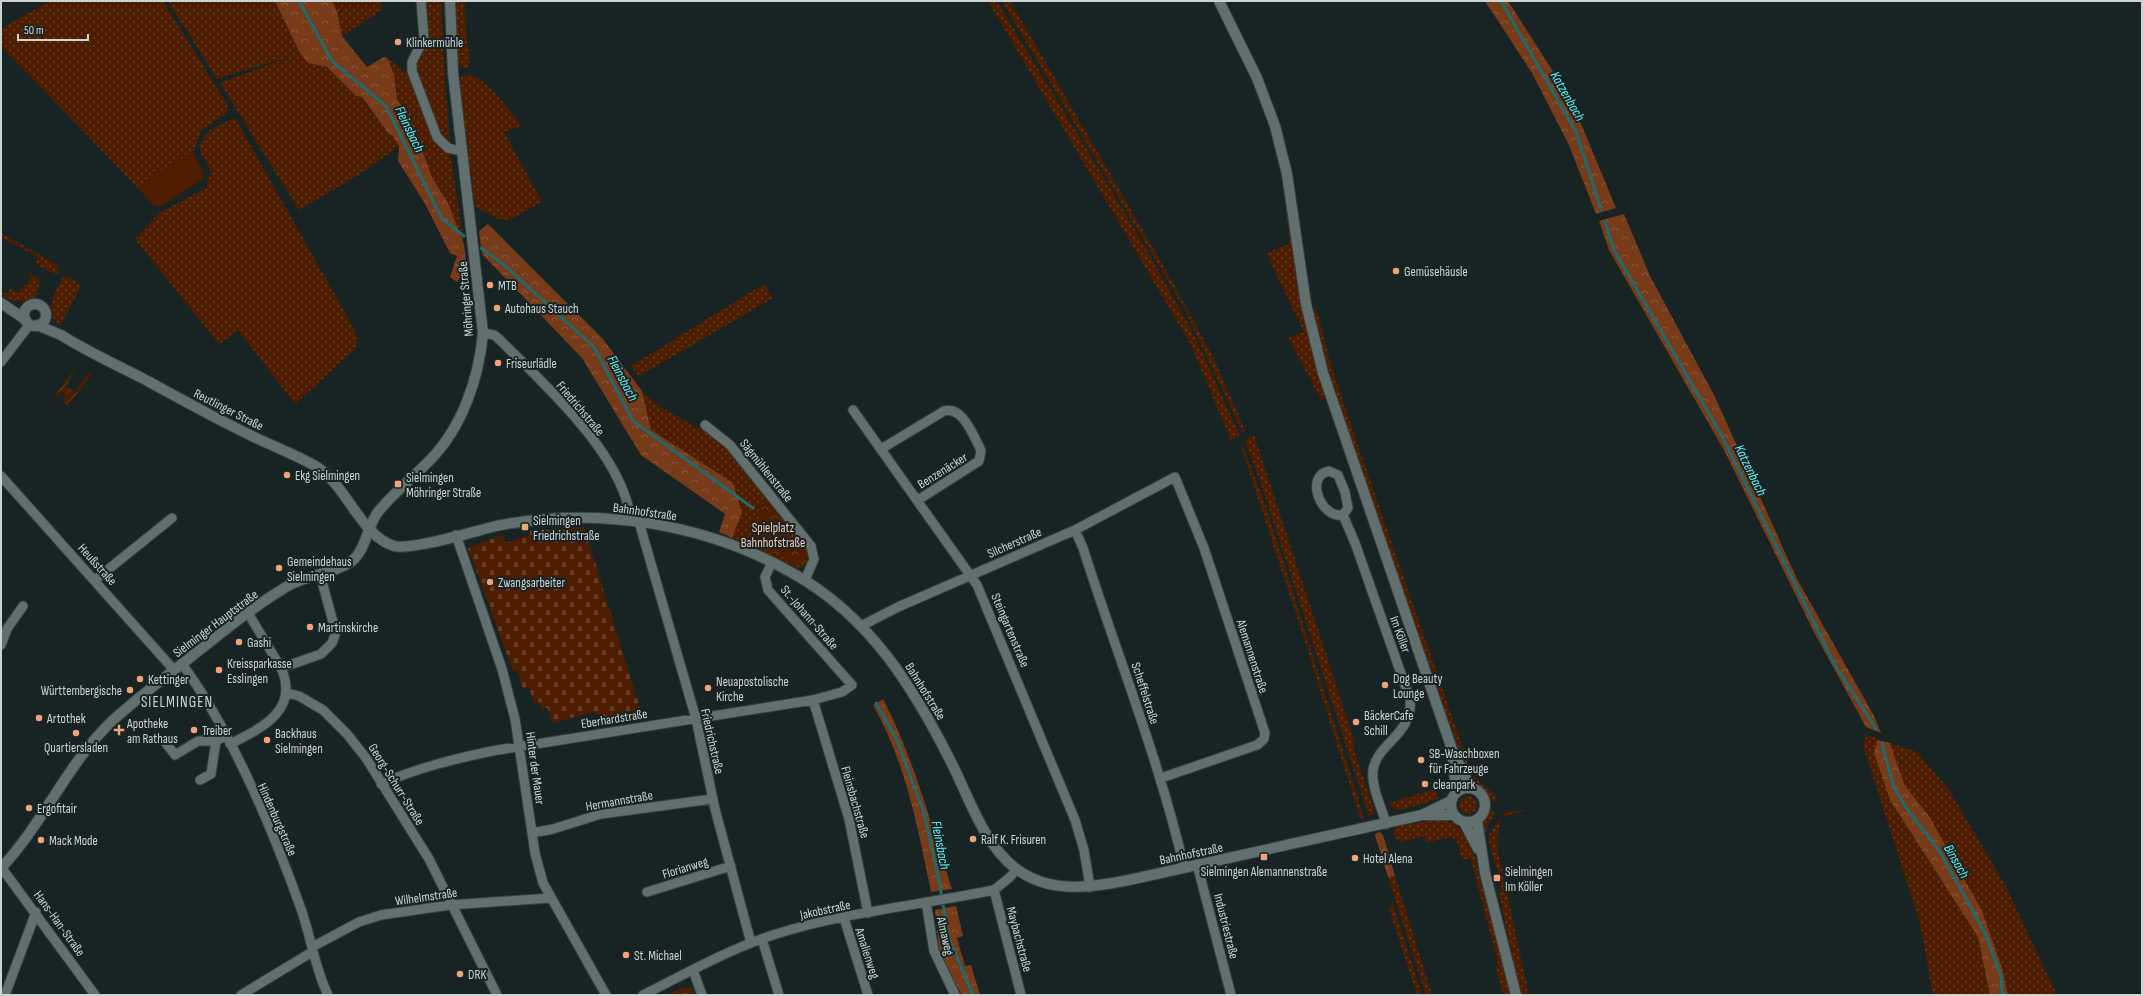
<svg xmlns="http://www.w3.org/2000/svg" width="2143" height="996" font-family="'Sofia Sans Condensed',sans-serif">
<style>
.grass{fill:url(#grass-dots)}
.forest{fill:url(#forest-crowns)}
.cemetery{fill:url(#cemetery-stones)}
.park{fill:url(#park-crowns)}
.garden{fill:url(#garden-furrows)}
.pitch{fill:#4e1d00}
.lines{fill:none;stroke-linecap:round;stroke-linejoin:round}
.stream{stroke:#206b6d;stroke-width:3}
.minor-casing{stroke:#384040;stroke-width:11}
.tertiary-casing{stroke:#384040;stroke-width:12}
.secondary-casing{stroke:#384040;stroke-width:12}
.minor{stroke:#616f6f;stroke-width:9}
.tertiary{stroke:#616f6f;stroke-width:10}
.secondary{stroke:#616f6f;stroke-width:10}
.poi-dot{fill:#f0a27a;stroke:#182424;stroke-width:1.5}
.labels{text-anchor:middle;stroke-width:4;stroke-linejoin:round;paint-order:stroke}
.poi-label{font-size:13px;fill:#ccd3d3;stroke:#182424;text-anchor:start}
.street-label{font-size:13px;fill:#ccd3d3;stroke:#182424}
.park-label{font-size:13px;fill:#f8cab4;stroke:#182424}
.water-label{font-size:14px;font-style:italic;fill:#62edef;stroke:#182424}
.quarter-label{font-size:15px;letter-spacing:1px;fill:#ccd3d3;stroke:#182424}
</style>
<defs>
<pattern id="grass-dots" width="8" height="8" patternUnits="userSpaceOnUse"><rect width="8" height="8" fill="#4e1d00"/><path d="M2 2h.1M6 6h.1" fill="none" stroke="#663d24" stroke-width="1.8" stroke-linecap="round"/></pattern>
<pattern id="forest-crowns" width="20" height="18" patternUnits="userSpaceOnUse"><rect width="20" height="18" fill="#773b19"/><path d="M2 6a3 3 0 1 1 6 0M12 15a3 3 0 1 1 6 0" fill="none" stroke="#89563a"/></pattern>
<pattern id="cemetery-stones" width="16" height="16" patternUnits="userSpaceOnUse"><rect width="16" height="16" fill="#4e1d00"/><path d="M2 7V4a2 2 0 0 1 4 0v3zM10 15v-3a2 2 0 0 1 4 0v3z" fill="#663d24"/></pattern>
<pattern id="park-crowns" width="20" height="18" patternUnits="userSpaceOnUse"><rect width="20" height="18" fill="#4e1d00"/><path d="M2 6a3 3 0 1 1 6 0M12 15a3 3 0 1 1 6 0" fill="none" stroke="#663d24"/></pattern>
<pattern id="garden-furrows" width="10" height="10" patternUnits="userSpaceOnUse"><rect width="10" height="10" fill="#4e1d00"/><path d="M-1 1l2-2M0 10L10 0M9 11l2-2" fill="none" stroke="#663d24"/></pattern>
</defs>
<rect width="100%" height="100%" fill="#182424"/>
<path class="grass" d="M50,1H163L228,106L227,113L201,130L194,150L137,187L1,46V29Z
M168,1H275L300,52L308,63L327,67L356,96L361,97L389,134L393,136L399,146L360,174L299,210L220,83L297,54L217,79Z
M332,1H380L382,10L342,36L337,12Z
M423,1H441L445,85L450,139H446L443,136L417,74L416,64L426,41Z
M456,1H465L466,33L470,61L467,69L458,66Z
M988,1H997C1059,105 1124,207 1182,313C1204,353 1221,395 1240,436L1231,440L1190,343Z
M1002,1H1010L1172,281L1214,359L1246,433H1243L1184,308Z
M384,57H387L409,75L440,146L449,153L451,158L464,245L449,205L432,177L410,118L397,99L394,74Z
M470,75C489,80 509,111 522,126L504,132L542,202L508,221L496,218L475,206L459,80L462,76Z
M235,118L353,327L357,338L356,348L295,404L238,330L219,344L135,239L159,213L206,188L211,171L200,151C202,129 217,126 235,118Z
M1284,184L1326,396L1321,400L1289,338L1304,332L1266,253L1290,244Z
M1,233L57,265L59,271L56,275L35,263L38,257L1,237Z
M30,272L40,281L37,296C25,305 14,301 1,296V291L7,294L10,289H13L17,293L32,278L28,273Z
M63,277H67L79,283L80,288L60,326C43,311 54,294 63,277Z
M764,284L773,298L639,376L631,366Z
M1316,306L1331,365L1355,437L1470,768L1467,769L1453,732L1354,450L1332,383L1314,313Z
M642,391L660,407L725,443L810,550C812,559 806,567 797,568L732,538L742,513L733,483L651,430Z
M1254,435L1355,743L1353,748L1374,809V813L1369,816L1265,495L1245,440Z
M1241,446H1243L1266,507L1364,818H1360L1302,632Z
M1873,736L1877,740L1874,753L1890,800L1978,937L1990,995H1933L1920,923L1863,745L1866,737Z
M1890,743L1917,752L1949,790L2005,885L2057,995H2008L2002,968L1929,816L1905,786Z
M1470,775L1473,776L1494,794L1496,801L1494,802C1489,800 1489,796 1486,792C1481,785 1474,783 1470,775Z
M1435,789L1438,799L1401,810L1393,809L1389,803Z
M1459 805a9 9 0 1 1 18 0a9 9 0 1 1-18 0Z
M1491,810L1495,812L1484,835V823Z
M1527,810L1501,817L1497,837L1498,853L1529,995H1521L1499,894L1501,893C1501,874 1491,855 1488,836L1505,812Z
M1438,820L1455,823L1467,838L1475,858L1511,995H1503L1496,966L1498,963L1471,860L1469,858L1462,860L1457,840L1450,837L1427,843L1425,836L1401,842L1395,838L1394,829L1397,826Z
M1395,876L1432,995H1426L1388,877Z
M1392,902L1422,995H1417L1390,911Z"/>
<path class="forest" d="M275,1H332L337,12L342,36L367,67L384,57L388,60L394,74L397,99L410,118L432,177L449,205L464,245L467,269L457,282L450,277L457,256L450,253L424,202L398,161L399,146L393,136L389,134L362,97L356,96L327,67L308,63L300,53Z
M1485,1H1508L1552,70L1582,126L1616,208L1596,214L1569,145L1532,73Z
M1624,214L1650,276L1714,395L1797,579L1874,716L1881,733L1866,727L1815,634L1725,452L1609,250L1599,221Z
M488,224L602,338L642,391L651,430L733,483L742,513L732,538L719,532L725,514L641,455L582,358L482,254L479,231Z
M883,699C914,759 931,824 952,889L931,892C918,828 906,763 873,705Z
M1877,740L1890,743L1905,786L1929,816L1982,911L2002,968L2008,995H1990L1978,937L1890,800L1874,753Z
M1380,832L1383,835L1395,876L1388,877L1375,835L1376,833Z
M956,906L963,936L957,938L965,966L971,965L980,995H962L940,956L935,910Z"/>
<path class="cemetery" d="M584,527L643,718L608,724L594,712L552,723L548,708L542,710L540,702L534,704L529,687L523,689L517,670L513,671L468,548L502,535L506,543L530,535L529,531Z"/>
<path class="park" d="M764,496L808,553V559L803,565H798L757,546L755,523Z
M691,987L694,995H666L681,988Z"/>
<path class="garden" d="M78,364L66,386L75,392L89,372L92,374L68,405L62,401L66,395L62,391L57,397L55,396Z"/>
<path class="pitch" d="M192,151L203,170V179L160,207L153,205L137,187Z"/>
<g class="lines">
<path class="stream" d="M299,1L332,61L386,106L442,219L464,236
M1501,1L1576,132L1601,209
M1605,222L1614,250L1722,436L1835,665L1876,729
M481,248L503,264L594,347L633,421L753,508
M876,703L897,740L924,813L940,885L948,936L973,995
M1882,744L1894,787L1905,806L1940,852L1986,935L2001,976L2002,995"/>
<g class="minor-casing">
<path id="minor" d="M421,1L424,38L412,62V71L437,137L448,148L461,151
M483,333L494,335L499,339C545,385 624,455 631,521
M1,362L30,324
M853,410L977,585L1075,820L1084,850L1090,887
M705,425L730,445L811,546L814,559L805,580
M881,449L944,411C962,406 972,433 979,446L981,451L979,461L918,500
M1329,471L1338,475L1345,492L1348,508L1343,515C1321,519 1304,476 1329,471Z
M1,476L174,670
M1343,515L1355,543L1410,699C1414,734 1377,743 1373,770C1371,788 1382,807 1386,824
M639,522L696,719L715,809L751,943
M1075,530L1083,548C1117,655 1159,759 1184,867
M456,535L502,669L515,719L535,853L543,883L606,995
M95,580L172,518
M861,626L898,607L1075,530L1175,477L1204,548L1265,733L1264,739L1257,745L1161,778
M1,645L7,629L23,606
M182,664C231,731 272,828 300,906C311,936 314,966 328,995
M281,668L321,654L332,643L335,635L333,622L320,574
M287,693L299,696L323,710L347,734L366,758L429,859L497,995
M813,700L849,819L868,913
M165,742L175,755L198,741H216L225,736
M230,744C262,728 300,710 281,668L248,613
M200,780L211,774L216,741
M381,784C417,768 454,759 492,751L813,700L842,692L852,685L768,590L765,577L772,562
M532,833L553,829L601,814L712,799
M1197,864L1231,995
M1,867L95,995
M994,890L1021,995
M647,892L731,866
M926,902L934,951L955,995
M844,918L868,995
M762,939L779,995
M312,947L359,922L381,915L450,905L550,898
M693,970L702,995
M5,995L36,912
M241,995L312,952
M643,995C687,973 729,949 776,934C846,912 921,905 994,890L1010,877L1017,869"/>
</g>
<g class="tertiary-casing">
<path id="tertiary" d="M1,303L26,320
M24 315a11 11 0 1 1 22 0a11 11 0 1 1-22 0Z
M37,325L61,335C86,351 115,364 142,378C177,397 211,416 246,433C269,445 295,454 317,467C347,486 361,536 394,546C411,551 475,531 496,526C597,506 706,523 794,574C871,617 916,691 954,768C970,801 985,845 1015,868C1049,894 1090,888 1129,880L1422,815L1451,801
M1425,815H1454"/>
</g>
<g class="secondary-casing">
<path id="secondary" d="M1219,1L1257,78L1275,126L1287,174L1306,304L1323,373L1453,752L1471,788
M1453,758L1456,792
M1451 805a17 17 0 1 1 34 0a17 17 0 1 1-34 0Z
M1477,820L1485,873L1516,995
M1464,822L1478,849
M1,868C43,824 67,764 111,722C135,700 161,680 187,660C219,635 251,608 286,587C307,574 332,575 352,561C366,550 367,526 378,512C394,492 414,477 431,459C463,426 479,377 483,333L453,73L450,1"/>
</g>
<use href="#minor" class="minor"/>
<use href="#tertiary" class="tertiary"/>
<use href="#secondary" class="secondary"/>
</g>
<g class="poi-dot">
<circle cx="398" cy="42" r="4"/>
<circle cx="1396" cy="271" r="4"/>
<circle cx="490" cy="285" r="4"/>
<circle cx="497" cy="308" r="4"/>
<circle cx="498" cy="363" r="4"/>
<circle cx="287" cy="475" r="4"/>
<rect x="394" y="480" width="8" height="8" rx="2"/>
<rect x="521" y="523" width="8" height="8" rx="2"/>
<circle cx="279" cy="568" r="4"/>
<circle cx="490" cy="582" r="4"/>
<circle cx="310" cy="627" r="4"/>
<circle cx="239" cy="642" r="4"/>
<circle cx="219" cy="670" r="4"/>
<circle cx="140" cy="679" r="4"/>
<circle cx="1385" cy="685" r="4"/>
<circle cx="708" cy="688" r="4"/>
<circle cx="130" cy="690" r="4"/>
<circle cx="39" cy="718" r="4"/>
<circle cx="1356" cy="722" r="4"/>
<path d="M117 724h4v4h4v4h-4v4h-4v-4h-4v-4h4z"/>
<circle cx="194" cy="730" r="4"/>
<circle cx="76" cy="733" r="4"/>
<circle cx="267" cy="740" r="4"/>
<circle cx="1421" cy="760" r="4"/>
<circle cx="1425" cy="784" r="4"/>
<circle cx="29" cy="808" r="4"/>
<circle cx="973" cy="839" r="4"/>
<circle cx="41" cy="840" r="4"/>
<rect x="1260" y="853" width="8" height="8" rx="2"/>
<circle cx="1355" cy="858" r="4"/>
<rect x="1493" y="874" width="8" height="8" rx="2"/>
<circle cx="626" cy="955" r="4"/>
<circle cx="460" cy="974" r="4"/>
</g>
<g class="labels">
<g class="poi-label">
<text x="406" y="47">Klinkermühle</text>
<text x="1404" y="276">Gemüsehäusle</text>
<text x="498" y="290">MTB</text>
<text x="505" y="313">Autohaus Stauch</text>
<text x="506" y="368">Friseurlädle</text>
<text x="295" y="480">Ekg Sielmingen</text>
<text x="406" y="482">Sielmingen<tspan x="406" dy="15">Möhringer Straße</tspan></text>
<text x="533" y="525">Sielmingen<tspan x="533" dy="15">Friedrichstraße</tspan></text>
<text x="287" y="566">Gemeindehaus<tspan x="287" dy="15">Sielmingen</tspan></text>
<text x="498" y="587">Zwangsarbeiter</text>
<text x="318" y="632">Martinskirche</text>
<text x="247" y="647">Gashi</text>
<text x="227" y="668">Kreissparkasse<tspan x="227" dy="15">Esslingen</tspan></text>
<text x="1393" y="683">Dog Beauty<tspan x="1393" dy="15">Lounge</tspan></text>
<text x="148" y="684">Kettinger</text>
<text x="716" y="686">Neuapostolische<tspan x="716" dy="15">Kirche</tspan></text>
<text x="122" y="695" text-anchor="end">Württembergische</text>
<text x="1364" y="720">BäckerCafe<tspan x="1364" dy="15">Schill</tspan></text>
<text x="47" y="723">Artothek</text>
<text x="127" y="728">Apotheke<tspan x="127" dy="15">am Rathaus</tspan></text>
<text x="202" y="735">Treiber</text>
<text x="275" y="738">Backhaus<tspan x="275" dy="15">Sielmingen</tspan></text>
<text x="76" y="752" text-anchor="middle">Quartiersladen</text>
<text x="1429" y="758">SB-Waschboxen<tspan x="1429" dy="15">für Fahrzeuge</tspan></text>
<text x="1433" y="789">cleanpark</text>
<text x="37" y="813">Ergofitair</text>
<text x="981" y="844">Ralf K. Frisuren</text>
<text x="49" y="845">Mack Mode</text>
<text x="1363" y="863">Hotel Alena</text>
<text x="1264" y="876" text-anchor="middle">Sielmingen Alemannenstraße</text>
<text x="1505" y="876">Sielmingen<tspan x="1505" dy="15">Im Köller</tspan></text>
<text x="634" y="960">St. Michael</text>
<text x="468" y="979">DRK</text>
</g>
<g class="street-label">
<text transform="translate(465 299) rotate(-95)" y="5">Möhringer Straße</text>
<text transform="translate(581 408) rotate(50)" y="5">Friedrichstraße</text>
<text transform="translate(229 409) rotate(27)" y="5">Reutlinger Straße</text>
<text transform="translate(767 470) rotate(51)" y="5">Sägmühlenstraße</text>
<text transform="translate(942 470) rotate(-32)" y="5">Benzenäcker</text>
<text transform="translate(645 511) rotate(8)" y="5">Bahnhofstraße</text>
<text transform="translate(1014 542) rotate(-24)" y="5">Silcherstraße</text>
<text transform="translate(98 564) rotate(48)" y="5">Heußstraße</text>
<text transform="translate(810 617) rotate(49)" y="5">St.-Johann-Straße</text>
<text transform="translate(215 623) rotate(-37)" y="5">Sielminger Hauptstraße</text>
<text transform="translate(1011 630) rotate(67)" y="5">Steingartenstraße</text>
<text transform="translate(1401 634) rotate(70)" y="5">Im Köller</text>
<text transform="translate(1253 656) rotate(72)" y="5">Alemannenstraße</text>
<text transform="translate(926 691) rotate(58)" y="5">Bahnhofstraße</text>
<text transform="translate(1146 693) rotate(72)" y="5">Scheffelstraße</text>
<text transform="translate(614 718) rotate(-9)" y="5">Eberhardstraße</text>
<text transform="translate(713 741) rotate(77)" y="5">Friedrichstraße</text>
<text transform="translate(536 768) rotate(82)" y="5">Hinter der Mauer</text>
<text transform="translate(397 784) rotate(58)" y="5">Georg-Schurr-Straße</text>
<text transform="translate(619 800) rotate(-10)" y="5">Hermannstraße</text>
<text transform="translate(856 802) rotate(74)" y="5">Fleinsbachstraße</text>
<text transform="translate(278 819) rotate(66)" y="5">Hindenburgstraße</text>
<text transform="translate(1191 853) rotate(-12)" y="5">Bahnhofstraße</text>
<text transform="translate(685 867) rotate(-17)" y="5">Florianweg</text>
<text transform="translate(426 896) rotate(-8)" y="5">Wilhelmstraße</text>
<text transform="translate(825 909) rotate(-12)" y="5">Jakobstraße</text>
<text transform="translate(60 923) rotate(54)" y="5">Hans-Han-Straße</text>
<text transform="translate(1227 926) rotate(76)" y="5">Industriestraße</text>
<text transform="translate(946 936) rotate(77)" y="5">Almaweg</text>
<text transform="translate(1020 939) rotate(75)" y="5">Maybachstraße</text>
<text transform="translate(868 953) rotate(72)" y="5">Amalienweg</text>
</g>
<g class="park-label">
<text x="773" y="532">Spielplatz<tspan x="773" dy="15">Bahnhofstraße</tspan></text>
</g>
<g class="water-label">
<text transform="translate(1568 96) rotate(60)" y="5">Katzenbach</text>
<text transform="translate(410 129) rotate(64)" y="5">Fleinsbach</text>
<text transform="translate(623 378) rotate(62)" y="5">Fleinsbach</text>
<text transform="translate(1751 470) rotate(64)" y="5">Katzenbach</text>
<text transform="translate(941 845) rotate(79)" y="5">Fleinsbach</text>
<text transform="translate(1957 861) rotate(60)" y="5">Binsach</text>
</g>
<g class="quarter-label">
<text x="177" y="707">SIELMINGEN</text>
</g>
</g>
<rect width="2143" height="996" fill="none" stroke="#ccd3d3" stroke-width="4"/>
<path d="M18 34v6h70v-6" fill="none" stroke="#ccd3d3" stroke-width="2"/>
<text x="24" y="34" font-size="12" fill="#ccd3d3" stroke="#182424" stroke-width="3" paint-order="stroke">50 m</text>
</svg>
